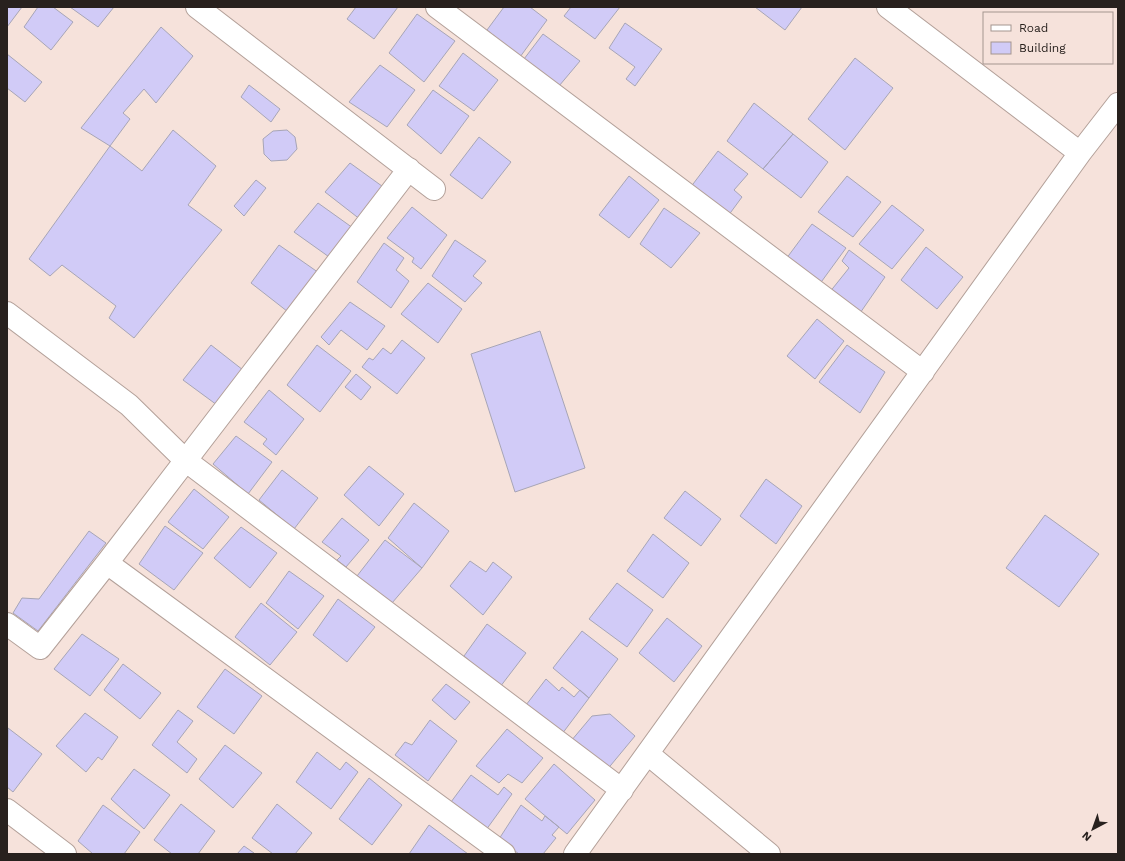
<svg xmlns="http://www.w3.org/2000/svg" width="1125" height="861" font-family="'Work Sans',sans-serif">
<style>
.building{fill:#d1cbf7;stroke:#a7a5b6}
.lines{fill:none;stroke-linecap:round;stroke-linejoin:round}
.street-casing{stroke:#b3a099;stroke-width:24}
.street{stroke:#fff;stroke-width:22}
</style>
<rect width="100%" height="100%" fill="#f6e2db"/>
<path class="building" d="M7,7H22L7,27Z
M38,7H53L73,22L51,50L24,27Z
M70,7H114L98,27Z
M356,7H398L374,39L347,19Z
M504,7H530L547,20L520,57L487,30Z
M571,7H620L595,39L564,16Z
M755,7H802L785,30Z
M417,14L455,41L424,82L389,53Z
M625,23L662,49L635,86L626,79L635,67L609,48Z
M161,27L193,56L156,103L144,89L123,113L130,119L110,146L81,128Z
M543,34L580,61L559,86L524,59Z
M463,53L498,80L474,111L439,86Z
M7,54L42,82L25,102L7,88Z
M855,58L893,88L845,150L808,119Z
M380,65L415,90L387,127L349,102Z
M249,85L280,109L271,122L241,97Z
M433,90L469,116L441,154L407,125Z
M754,103L793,134L763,169L727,141Z
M173,130L216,166L188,205L222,230L134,338L109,318L116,306L62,265L50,276L29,259L110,146L142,171Z
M287,130L295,137L297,149L287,160L271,161L264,154L263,139L273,131Z
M793,134L828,162L801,198L763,169Z
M479,137L511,162L482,199L450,175Z
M718,151L748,174L734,190L742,197L728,216L690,188Z
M350,163L386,189L361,220L325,192Z
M629,176L659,200L629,238L599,215Z
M847,176L881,202L853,237L818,212Z
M256,180L266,188L244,216L234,206Z
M318,203L353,228L332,259L294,232Z
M892,205L924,230L892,269L859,244Z
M412,207L447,235L421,269L412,262L414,258L387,238Z
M664,208L700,233L671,268L640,244Z
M812,224L846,248L819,285L786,259Z
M455,240L486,261L473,276L482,283L465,302L432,276Z
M384,243L404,258L396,270L409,281L391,308L357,282Z
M279,245L322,275L292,315L251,283Z
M926,247L963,277L937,309L901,280Z
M849,250L885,277L858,316L829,293L849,268L842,261Z
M428,283L462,309L438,343L401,314Z
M350,302L385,326L367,350L341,330L329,345L321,337Z
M817,319L844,341L815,379L787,356Z
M540,331L585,468L515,492L471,354Z
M402,340L425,358L397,394L362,367L369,358L373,360L383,348L391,354Z
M211,345L243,370L217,405L183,380Z
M317,345L351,371L320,412L287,385Z
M847,345L885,372L860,413L819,382Z
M356,374L371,387L361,400L345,387Z
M269,390L304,419L276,455L263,444L267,439L244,422Z
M236,436L272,462L248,494L213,464Z
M369,466L404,494L379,526L344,495Z
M282,470L318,498L294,529L259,500Z
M766,479L802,506L776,544L740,516Z
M194,489L229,517L203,549L168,522Z
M685,491L721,519L701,546L664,518Z
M414,503L449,531L422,568L388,538Z
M1045,515L1099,554L1059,607L1006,568Z
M342,518L369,540L346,567L337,560L341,556L322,542Z
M165,526L203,553L174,590L139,564Z
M241,527L277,553L250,588L214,558Z
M89,531L106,543L38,631L13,613L22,598L39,599Z
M653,534L689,563L663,598L627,571Z
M385,540L422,568L392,603L357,576Z
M470,561L486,572L493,562L512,577L483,615L450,586Z
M289,571L324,596L298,629L266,603Z
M617,583L653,610L627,647L589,619Z
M338,599L375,627L347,662L313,635Z
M261,603L297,632L270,665L235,637Z
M667,618L702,646L674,682L639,653Z
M487,624L526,653L500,687L464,656Z
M582,631L618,659L589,698L553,668Z
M82,634L119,659L90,696L54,669Z
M123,664L161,693L140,719L104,690Z
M225,669L262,696L234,734L197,707Z
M546,679L559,691L562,687L574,697L580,690L589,698L562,734L526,705Z
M446,684L470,702L455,720L432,700Z
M178,710L193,721L177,742L197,759L187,773L152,745Z
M85,713L118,737L102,760L98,757L86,772L56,746Z
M610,714L635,736L606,771L571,741L592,716Z
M430,720L457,741L428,781L395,755L405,742L412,745Z
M8,728L42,754L13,792L7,787Z
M507,729L543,758L522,783L508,774L499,783L476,766Z
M225,745L262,773L233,808L199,779Z
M317,752L340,770L346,762L358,772L331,809L296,782Z
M554,764L595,800L567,834L525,799Z
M134,769L170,795L144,829L111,799Z
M471,775L498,795L504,787L512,794L486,830L451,802Z
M369,778L402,805L372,845L339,819Z
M181,804L215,831L198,854H172L154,840Z
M277,804L312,833L295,854H273L252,838Z
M103,805L140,832L124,854H93L78,841Z
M521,805L542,821L545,816L559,827L552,835L556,838L543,854H519L499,839Z
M429,825L468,854H409Z
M244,846L254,853V854H237Z"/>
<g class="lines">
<g class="street-casing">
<path id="street" d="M197,7L434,189
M437,7L923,372
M888,7L1080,153
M7,313L129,405L185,460L622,790
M107,563L504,854
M7,624L40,648L107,563L409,169
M648,754L769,854
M7,810L65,854
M575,854L1080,153L1118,104"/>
</g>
<use href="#street" class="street"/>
</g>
<rect width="1125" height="861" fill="none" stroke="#28211e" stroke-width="16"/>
<rect x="983" y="12" width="130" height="52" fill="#f6e2db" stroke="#a4958f"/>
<rect x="991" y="25" width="20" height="6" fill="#ffffff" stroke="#a4958f"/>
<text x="1019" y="32" font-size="12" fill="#28211e">Road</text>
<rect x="991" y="42" width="20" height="12" fill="#d1cbf7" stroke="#a4958f"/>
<text x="1019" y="52" font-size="12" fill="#28211e">Building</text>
<g transform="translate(1093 829) rotate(221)" stroke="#f6e2db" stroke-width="3" paint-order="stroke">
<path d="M0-3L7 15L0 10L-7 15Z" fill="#28211e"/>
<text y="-6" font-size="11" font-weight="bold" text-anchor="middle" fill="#28211e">N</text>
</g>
</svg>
